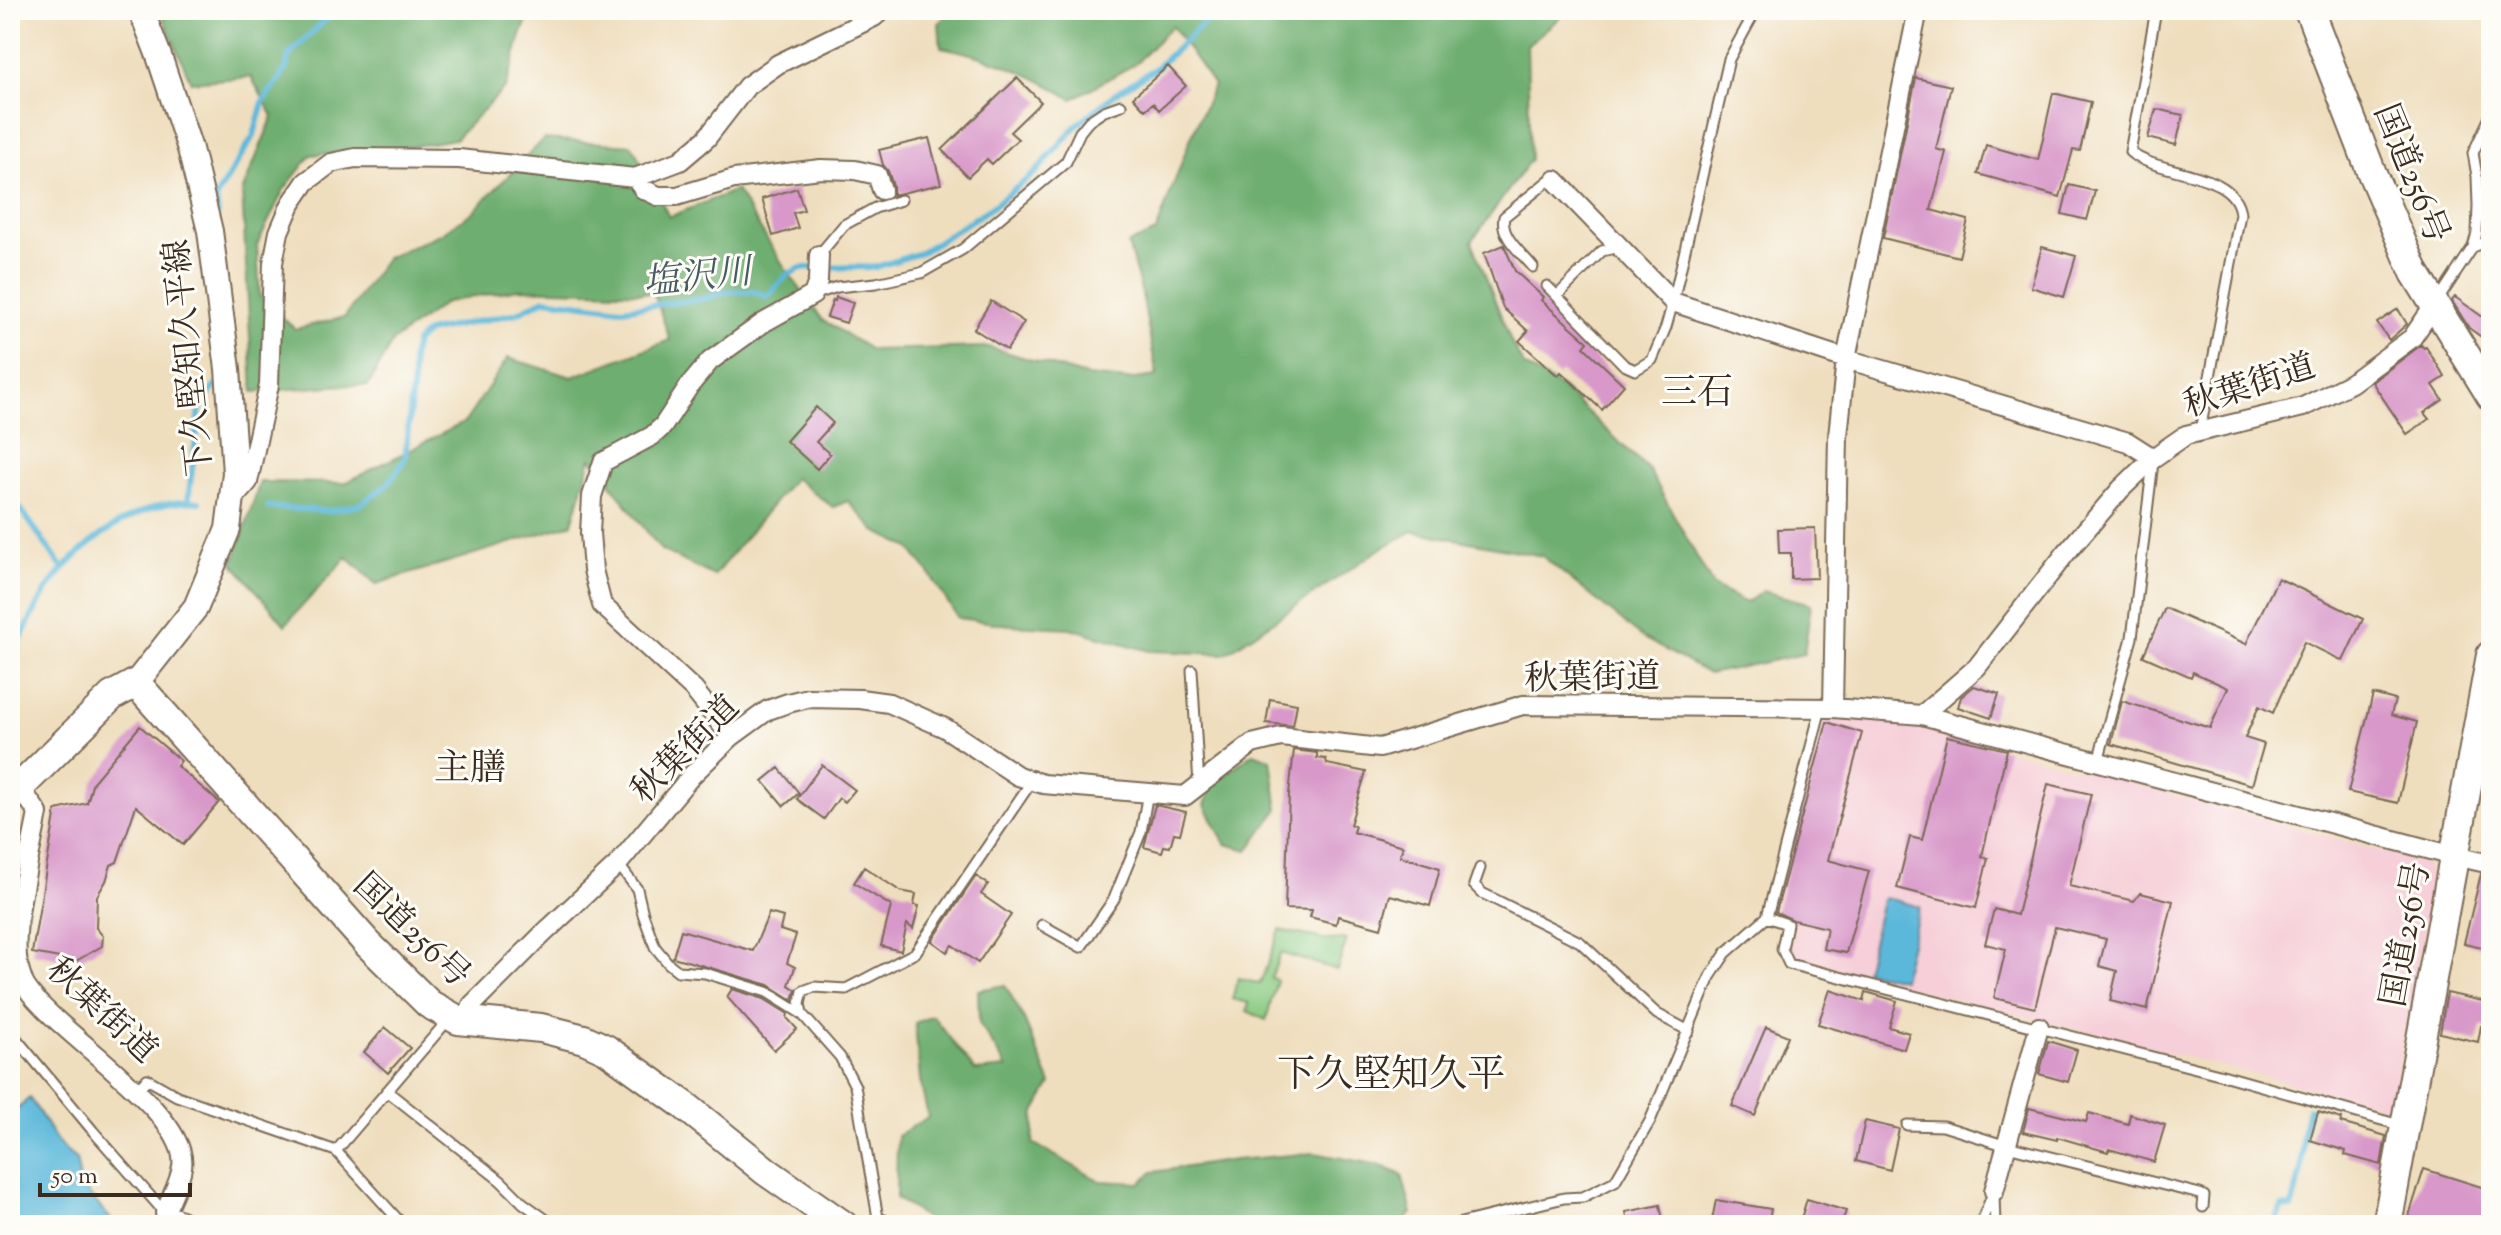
<svg xmlns="http://www.w3.org/2000/svg" width="2501" height="1235" font-family="'Sorts Mill Goudy','Noto Serif JP',serif">
<style>
.built{fill:#f6cfd8}
.green{fill:#89ca81;stroke:#627a50;stroke-width:2}
.forest{fill:#6eae6f;stroke:#546c46;stroke-width:2}
.water{fill:#5cb8da;stroke:#4c717c;stroke-width:2}
.lines{fill:none;stroke-linecap:round;stroke-linejoin:round}
.stream{stroke:#5cb8da;stroke-width:6}
.building{fill:#d898c9}
.service-casing{stroke:#7a6956;stroke-width:13}
.minor-casing{stroke:#7a6956;stroke-width:22}
.secondary-casing{stroke:#7a6956;stroke-width:28}
.trunk-casing{stroke:#7a6956;stroke-width:32}
.service{stroke:#fff;stroke-width:9}
.minor{stroke:#fff;stroke-width:18}
.secondary{stroke:#fff;stroke-width:24}
.trunk{stroke:#fff;stroke-width:28}
.labels{text-anchor:middle;stroke-width:6;stroke-linejoin:round;paint-order:stroke}
.street-label{font-size:34px;fill:#3b2a1e;stroke:#fdfcf7}
.water-label{font-size:36px;font-style:italic;fill:#475c60;stroke:#fdfcf7}
.neighbourhood-label{font-size:36px;fill:#3b2a1e;stroke:#fdfcf7}
.quarter-label{font-size:38px;fill:#3b2a1e;stroke:#fdfcf7}
</style>
<rect width="100%" height="100%" fill="#fdfcf7"/>
<filter id="ink" filterUnits="userSpaceOnUse"><feTurbulence type="fractalNoise" baseFrequency=".0125" numOctaves="2"/><feDisplacementMap in="SourceGraphic" scale="16" xChannelSelector="R" yChannelSelector="G"/><feConvolveMatrix kernelMatrix="1 2 1 2 8 2 1 2 1" color-interpolation-filters="sRGB"/></filter>
<filter id="wash" filterUnits="userSpaceOnUse"><feTurbulence type="fractalNoise" baseFrequency=".006" numOctaves="4" result="noise"/><feDisplacementMap in="SourceGraphic" scale="32" xChannelSelector="R" yChannelSelector="G"/><feGaussianBlur stdDeviation="1.8" result="paint"/><feColorMatrix in="noise" values="0 0 0 0 0 0 0 0 0 0 0 0 0 0 0 0 0 1.4 0 .05"/><feComposite in="paint" operator="in"/></filter>
<g filter="url(#wash)">
<rect width="100%" height="100%" fill="#efdebe"/>
<path class="built" d="M1824,712L1920,726L2424,863L2436,877L2391,1103L2384,1107L1793,958L1788,949L1796,923L1773,915Z"/>
<path class="green" d="M1280,930L1328,940L1347,939L1337,970L1281,953L1271,978L1277,980L1266,1020L1247,1011L1249,1003L1232,999L1238,978L1260,984Z"/>
<path class="forest" d="M160,10H532L522,32L506,87L455,139L414,146L311,155L283,191L257,245L260,297L295,329L345,317L386,258L442,233L473,212L544,139L632,145L669,217L736,190L785,268L823,320L871,350L989,347L1086,376L1127,380L1157,376L1142,294L1128,244L1156,232L1189,142L1214,85L1172,26L1135,64L1072,99C1031,73 988,56 941,47L939,23L951,10H1569L1527,45L1530,160L1472,241L1512,344L1524,366L1562,388L1649,470L1713,586L1746,603L1763,591L1811,604L1804,654L1709,674L1643,638L1542,556L1413,531L1377,551L1225,654L1149,651L1070,628L1010,625L958,618L929,573L910,548L875,531L848,501L833,507L794,478L714,576L661,550L591,458L572,524L376,584L347,557L285,625L233,563L260,482L345,483L465,422L508,358L572,377L670,340L654,293L519,289L446,302L393,341L368,386L346,385L253,392L242,192L273,116L251,77L191,82Z
M1254,753L1271,760L1278,810L1248,850L1225,844L1205,805L1213,782Z
M1005,985L1023,1017L1051,1084L1035,1112L1033,1143L1100,1181L1140,1183L1153,1172L1235,1160L1314,1153L1379,1165L1402,1175L1412,1213L1402,1225H936L896,1198L897,1136L928,1117L920,1080L915,1023L933,1016L975,1071L1007,1068L979,1023L978,990Z"/>
<path class="water" d="M1883,897L1920,907L1902,979L1865,971Z
M29,1098C46,1118 53,1145 76,1159L81,1185L116,1225H10V1099L19,1108Z"/>
<g class="lines">
<path class="stream" d="M218,214L216,197L254,135L263,102L286,69L289,55L325,20L342,10
M10,494L63,569
M188,501L200,408L215,386
M268,507L328,511L360,505L389,483L405,459L413,379L412,358L416,342L427,332L517,313L545,299L621,309L702,299L730,291L752,292L768,296L787,275L801,268L876,267L920,253L992,207L1035,173L1077,125L1116,93L1156,68L1218,10
M10,659C22,637 32,614 45,593C75,546 141,497 199,502
M1987,1225L1990,1217
M2274,1225L2282,1207L2292,1208L2301,1170L2303,1135L2309,1109"/>
</g>
<g id="blocks">
<path class="building" d="M1168,66L1186,86L1159,110L1153,103L1145,110L1133,97Z
M1017,78L1041,102L1010,132L1018,139L992,164L987,159L968,177L942,150Z
M1916,78L1951,86L1936,149L1946,152L1931,210L1968,220L1959,257L1883,238Z
M2053,93L2091,102L2080,151L2073,150L2060,197L1978,174L1986,145L2038,160Z
M2156,109L2183,115L2176,145L2148,138Z
M929,138L941,184L893,195V186L888,171L883,165L879,150Z
M2069,185L2095,191L2087,220L2062,214Z
M797,188L804,210L793,213L798,228L773,236L762,199Z
M1504,245L1515,271L1543,297L1541,300L1588,342L1584,347L1624,385L1602,410L1561,372L1558,376L1519,341L1528,331L1503,308L1484,253Z
M2042,247L2076,256L2064,297L2031,287Z
M836,297L853,303L846,323L827,317L833,300L835,301Z
M2455,297L2491,323V344L2469,328L2452,301Z
M991,301L1024,322L1007,350L974,329Z
M2398,309L2407,324L2389,340L2377,323Z
M2421,345L2424,348L2426,347L2445,377L2433,385L2443,400L2424,413L2429,419L2407,434L2372,382Z
M816,407L833,423L816,442L830,454L817,469L786,441Z
M1815,528L1817,578L1791,579V553H1779L1778,529Z
M2278,578L2363,619L2343,661L2304,642L2273,713L2259,706L2245,738L2264,744L2252,785L2111,744L2122,701L2210,728L2228,688L2193,672L2191,677L2143,656L2165,608L2246,644Z
M1974,686L1999,694L1991,718L1958,707L1961,697Z
M2373,694L2395,700L2391,715L2417,722L2398,803L2348,792Z
M1270,699L1297,704L1293,726L1266,723Z
M1827,722L1862,733L1828,860L1869,871L1846,953L1823,949L1827,928L1793,920L1776,912Z
M140,726L181,761L177,766L219,802L183,845L136,806L117,862L111,865L106,881L97,896L96,928L103,936L102,946L76,961L32,953L56,810L87,803L93,782Z
M1947,736L2007,750L1982,856L1988,858L1976,908L1897,888L1910,837L1922,840Z
M1294,750L1317,753V758L1326,759L1327,764L1366,772L1350,825L1355,826L1353,832L1403,846L1400,856L1440,868L1430,906L1390,895L1381,928L1338,916L1336,924L1310,917L1312,910L1285,909L1289,794Z
M822,765L855,790L845,802L839,798L824,819L797,799Z
M779,768L799,793L784,806L763,781Z
M2048,784L2091,794L2069,886L2134,901L2140,893L2173,901L2147,1010L2110,1001L2117,971L2099,966L2106,939L2055,927L2035,1008L1994,998L2006,949L1985,944L1994,909L2017,915Z
M1155,805L1186,812L1180,834L1174,833L1170,847L1164,846L1162,852L1144,847Z
M864,867L900,891L916,894L914,905L919,906L913,929L907,924L901,951L881,946L891,906L854,883Z
M2481,874L2491,876V949L2464,943Z
M976,876L988,884L981,894L1011,915L978,963L952,945L947,952L932,941Z
M769,913L783,917L780,930L796,935L787,963L795,967L789,985L796,990L793,1000L769,985L673,957L681,930L753,951Z
M732,989L764,999L788,1014L787,1018L797,1029L774,1050L727,997Z
M1830,990L1864,1001L1866,992L1897,1001L1889,1027L1909,1033L1904,1049L1818,1024Z
M2447,993L2491,1003V1028L2481,1026L2478,1042L2440,1033Z
M385,1027L410,1048L388,1073L364,1052Z
M1766,1027L1788,1036L1755,1116L1732,1106Z
M2048,1041L2077,1050L2068,1082L2039,1074Z
M2029,1108L2086,1122L2089,1113L2128,1124L2130,1114L2165,1125L2154,1162L2109,1149L2108,1152L2057,1137V1140L2023,1132Z
M2318,1112L2342,1119L2341,1123L2386,1136L2381,1165L2345,1155L2346,1151L2310,1140Z
M1865,1121L1899,1129L1890,1170L1856,1161Z
M2424,1169L2491,1190V1225H2406Z
M1807,1199L1846,1211L1841,1225H1799Z
M1716,1200L1771,1209L1768,1225H1711Z
M1660,1205L1664,1225H1629L1626,1212Z"/>
</g>
</g>
<g filter="url(#ink)">
<use href="#blocks" fill-opacity="0" stroke="#7a6956" stroke-width="2"/>
<g class="lines">
<g class="service-casing">
<path id="service" d="M2156,10L2130,152C2159,176 2236,170 2240,214L2200,431
M2473,247L2491,240
M819,255L844,225L875,208L901,200
M1533,267C1521,252 1500,237 1504,217L1548,181L1555,180
M1547,286L1624,365L1635,370L1652,360L1666,327L1673,302L1729,59L1756,10
M816,294L837,287L876,283L921,273L963,249L1066,162L1080,132L1089,121L1104,111L1121,105
M1557,296L1602,251L1619,247
M2438,300L2473,247L2477,233L2478,206L2477,176L2473,153L2491,115
M1192,670L1199,785
M2098,761L2132,638L2153,462
M618,864L637,889L643,914L655,947L668,963L678,971L705,973L767,992L802,1014
M1480,868L1474,885L1482,893L1580,942L1657,1014L1689,1031
M1767,917L1787,924L1782,949L1789,964L2219,1074L2403,1126
M1042,925L1081,947L1114,899L1141,832L1148,792
M10,1031L93,1131L165,1213
M387,1091L501,1181L523,1203L552,1224
M136,1092L147,1079L177,1096L336,1151L448,1020
M1907,1125L1943,1126L2007,1146L2200,1194L2204,1196L2203,1207
M336,1151L403,1225
M1994,1195L1995,1225
M898,1225L878,1218L855,1086L840,1057L802,1014L800,1004L803,991L814,987L846,989L915,953L1032,781
M1453,1225L1564,1198L1583,1197L1615,1181L1650,1121L1710,977L1726,953L1767,917L1821,708
M1980,1225L1994,1191"/>
</g>
<g class="minor-casing">
<path id="minor" d="M635,178L643,189L658,196H677L734,179L821,169L855,170L877,175L882,190
M1555,180L1673,302L1846,359L2128,442L2153,458
M233,499L248,482L269,385L273,263L279,232L291,204L306,182L331,163L355,158L459,159L635,178L680,161L706,139L747,86L778,64L874,17L882,10
M1833,708L1838,436L1846,359L1918,10
M1922,715L1977,667L2066,553L2121,489L2153,458L2186,435L2303,407L2351,383L2412,338L2434,306
M731,737L694,690L602,605L593,570L590,533L592,496L603,462L652,436L663,426L690,385L710,361L763,323L813,295L818,281L819,255
M20,787L38,813C31,852 11,928 18,964C20,971 22,981 26,987C55,1032 191,1114 182,1167C180,1182 170,1199 165,1213L192,1225
M467,1021L472,1005L543,934L618,864L692,775L731,737L768,710L788,703L808,698L860,699L889,703L945,728L1018,776L1043,784L1185,796L1252,744L1281,737L1380,748L1523,705L1833,708L1922,715L2454,856L2491,864
M1994,1191L2039,1027"/>
</g>
<g class="secondary-casing">
<path id="secondary" d="M136,683L196,607L228,529L235,473L228,369L210,231L190,149L159,56L141,10"/>
</g>
<g class="trunk-casing">
<path id="trunk" d="M2309,10L2371,171L2415,273L2491,396
M10,797L112,696L136,683L367,943L429,1004L458,1020L541,1028L584,1039L606,1049L684,1105L767,1172L843,1225
M2387,1225L2491,655"/>
</g>
<use href="#service" class="service"/>
<use href="#minor" class="minor"/>
<use href="#secondary" class="secondary"/>
<use href="#trunk" class="trunk"/>
</g>
</g>
<g class="labels">
<g class="street-label">
<text transform="translate(2413 173) rotate(68)" y="12">国道256号</text>
<text transform="translate(187 358) rotate(-96)" y="12">下久堅知久平線</text>
<text transform="translate(2249 384) rotate(-18)" y="12">秋葉街道</text>
<text transform="translate(1592 676) rotate(-1)" y="12">秋葉街道</text>
<text transform="translate(684 748) rotate(-45)" y="12">秋葉街道</text>
<text transform="translate(413 929) rotate(44)" y="12">国道256号</text>
<text transform="translate(2404 934) rotate(-80)" y="12">国道256号</text>
<text transform="translate(103 1009) rotate(43)" y="12">秋葉街道</text>
</g>
<g class="water-label">
<text transform="translate(697 275) rotate(-6)" y="13">塩沢川</text>
</g>
<g class="neighbourhood-label">
<text x="1697" y="403">三石</text>
<text x="470" y="779">主膳</text>
</g>
<g class="quarter-label">
<text x="1391" y="1086">下久堅知久平</text>
</g>
</g>
<rect width="2501" height="1235" fill="none" stroke="#fdfcf7" stroke-width="40"/>
<path d="M40 1183v12h150v-12" fill="none" stroke="#3b2a1e" stroke-width="4"/>
<text x="52" y="1183" font-size="24" fill="#3b2a1e" stroke="#fdfcf7" stroke-width="6" paint-order="stroke">50 m</text>
</svg>
